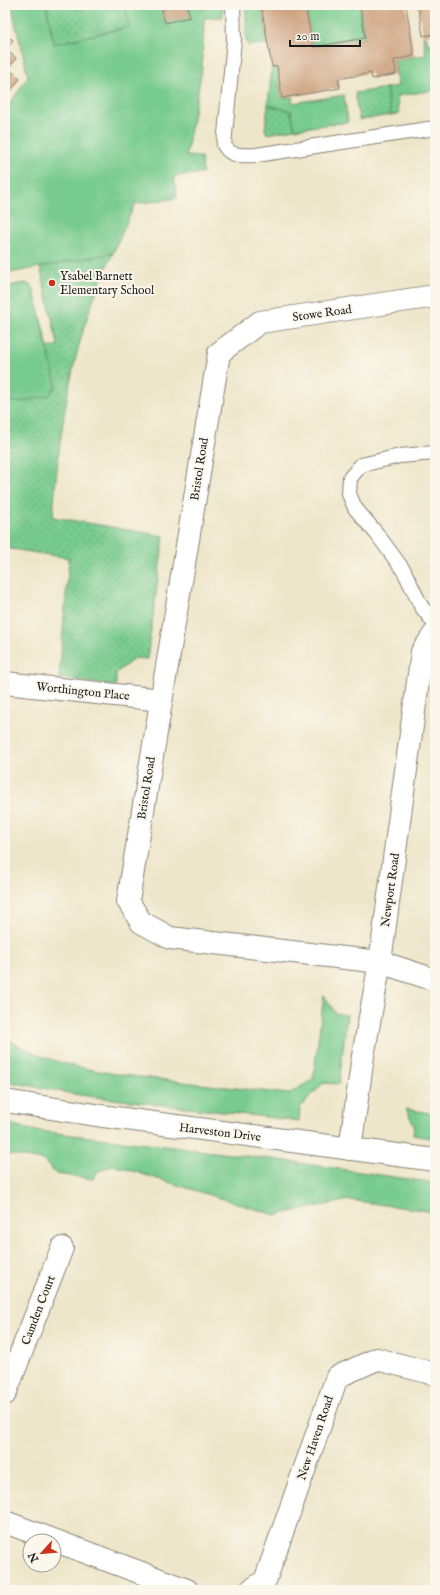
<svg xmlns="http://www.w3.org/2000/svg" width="440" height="1595" font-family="'IM FELL English',serif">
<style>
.grass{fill:url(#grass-dots);stroke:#4a7455}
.garden{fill:#78cb8e;stroke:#4a7455}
.building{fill:#cea482}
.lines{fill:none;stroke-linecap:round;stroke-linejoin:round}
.service-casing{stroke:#858173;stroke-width:16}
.minor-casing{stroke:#858173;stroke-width:24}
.tertiary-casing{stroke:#858173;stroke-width:24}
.service{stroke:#fff;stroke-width:14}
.minor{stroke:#fff;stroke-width:22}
.tertiary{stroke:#fff;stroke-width:22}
.poi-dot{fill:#c8321e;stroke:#fbf7ec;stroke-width:1.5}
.labels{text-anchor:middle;stroke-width:4;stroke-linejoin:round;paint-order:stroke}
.poi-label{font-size:12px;fill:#1c1c1c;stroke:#fbf7ec;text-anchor:start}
.street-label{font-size:12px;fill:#1c1c1c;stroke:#fbf7ec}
</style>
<defs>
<pattern id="grass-dots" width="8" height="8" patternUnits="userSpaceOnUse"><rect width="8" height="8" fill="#78cb8e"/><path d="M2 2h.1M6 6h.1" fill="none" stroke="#67ae7a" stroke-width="1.8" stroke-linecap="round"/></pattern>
</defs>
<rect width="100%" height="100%" fill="#fbf7ec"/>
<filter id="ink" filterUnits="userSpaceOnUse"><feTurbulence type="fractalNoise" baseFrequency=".025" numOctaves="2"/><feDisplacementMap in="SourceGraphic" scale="8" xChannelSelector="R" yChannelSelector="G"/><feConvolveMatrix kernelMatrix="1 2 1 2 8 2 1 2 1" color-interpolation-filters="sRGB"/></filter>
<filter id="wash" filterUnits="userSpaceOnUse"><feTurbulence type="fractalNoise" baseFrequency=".012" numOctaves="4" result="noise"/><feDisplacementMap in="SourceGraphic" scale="16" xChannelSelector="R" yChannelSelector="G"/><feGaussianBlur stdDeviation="0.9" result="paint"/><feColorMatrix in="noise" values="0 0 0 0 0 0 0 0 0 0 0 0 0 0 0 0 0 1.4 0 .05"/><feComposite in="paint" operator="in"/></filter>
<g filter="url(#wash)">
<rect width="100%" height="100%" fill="#eee6ca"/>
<path class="grass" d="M46,5H125L129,27L54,44Z
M386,88L391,115L359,120L355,93Z
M268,105L291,111L295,129L267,134L265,129Z
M113,253C73,336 59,426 53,517L164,536L147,659L135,658L116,673V686L59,678L69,558L5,548V287L25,283L33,287L48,348L58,345L40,267Z"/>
<path class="garden" d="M11,5H46L54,44L129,27L125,5H161L165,22L190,17L187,5H222L223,17L204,18L202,69L186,156L201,157L203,173L174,176L177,198L135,204L113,253L5,274V112L28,76Z
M246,5H261L268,44L248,45L246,41Z
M305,5H360L365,38L313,47Z
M423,36H426L428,44L435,43V90L397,96L399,114L391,115L386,88L398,86L394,60L426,55Z
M277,66L282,98L292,97L293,103L344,95L348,122L295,129L291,111L268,105L272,67Z
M25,283L33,287L56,385L50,395L20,402H5V287Z
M324,995L336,1014L347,1015L339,1084L323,1083L300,1108L299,1121L79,1095L5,1081V1037C54,1070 117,1074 174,1081C212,1085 251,1090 289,1094L313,1079Z
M406,1109L435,1114V1139L413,1135L414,1125Z
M5,1122L31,1130L272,1159L435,1183V1212L349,1200L275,1215L113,1165L97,1172L93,1179L56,1174L43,1160L5,1154Z"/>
<g id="blocks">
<path class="building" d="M161,5H187L190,17L165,23Z
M261,5H305L313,47L365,38L360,5H406L414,56L394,60L396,74L372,79L371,73L338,79L340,88L282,98L277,66L272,67Z
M418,5H435V34L423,36Z
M5,35L13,40L6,50L16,58L8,69L20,78L5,99Z"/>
</g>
</g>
<g filter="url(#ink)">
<use href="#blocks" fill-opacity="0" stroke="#858173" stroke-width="1"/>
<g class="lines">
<g class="service-casing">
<path id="service" d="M233,5L234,40L224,145C231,158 243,155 256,155L435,128
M435,453L400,456L361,465L350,478L349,494L355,508L377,534L404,571L421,606L435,624"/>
</g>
<g class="minor-casing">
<path id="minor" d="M435,296L260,322L219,353L128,901L141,922L170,938L380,962L435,980
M5,683L161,700
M350,1149L363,1056L380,962L422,652L435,633
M5,1394L62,1248
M5,1522L187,1590
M251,1590L265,1581L337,1377L377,1359L435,1374"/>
</g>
<g class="tertiary-casing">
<path id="tertiary" d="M5,1101L102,1116L435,1160"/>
</g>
<use href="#service" class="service"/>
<use href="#minor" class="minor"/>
<use href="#tertiary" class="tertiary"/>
</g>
</g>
<circle class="poi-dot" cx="52" cy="283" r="4"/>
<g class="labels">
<g class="poi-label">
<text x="60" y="280">Ysabel Barnett<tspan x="60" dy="14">Elementary School</tspan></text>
</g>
<g class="street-label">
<text transform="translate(322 313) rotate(-8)" y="4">Stowe Road</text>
<text transform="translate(199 469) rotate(-81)" y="4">Bristol Road</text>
<text transform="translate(83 691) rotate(6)" y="4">Worthington Place</text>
<text transform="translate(146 788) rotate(-81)" y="4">Bristol Road</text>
<text transform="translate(390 890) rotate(-82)" y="4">Newport Road</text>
<text transform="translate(220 1132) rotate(7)" y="4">Harveston Drive</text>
<text transform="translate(38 1310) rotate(-69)" y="4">Camden Court</text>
<text transform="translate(315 1438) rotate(-71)" y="4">New Haven Road</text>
</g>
</g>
<rect width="440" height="1595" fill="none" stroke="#fbf7ec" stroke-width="20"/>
<g transform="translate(42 1553) rotate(243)"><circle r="19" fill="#fbf7ec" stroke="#a29f99"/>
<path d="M0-3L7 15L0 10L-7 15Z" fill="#c8321e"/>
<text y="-6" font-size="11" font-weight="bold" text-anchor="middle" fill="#1c1c1c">N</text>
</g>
<path d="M290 40v6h70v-6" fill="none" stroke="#1c1c1c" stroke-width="2"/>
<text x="296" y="40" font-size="12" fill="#1c1c1c" stroke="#fbf7ec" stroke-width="3" paint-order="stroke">20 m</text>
</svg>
